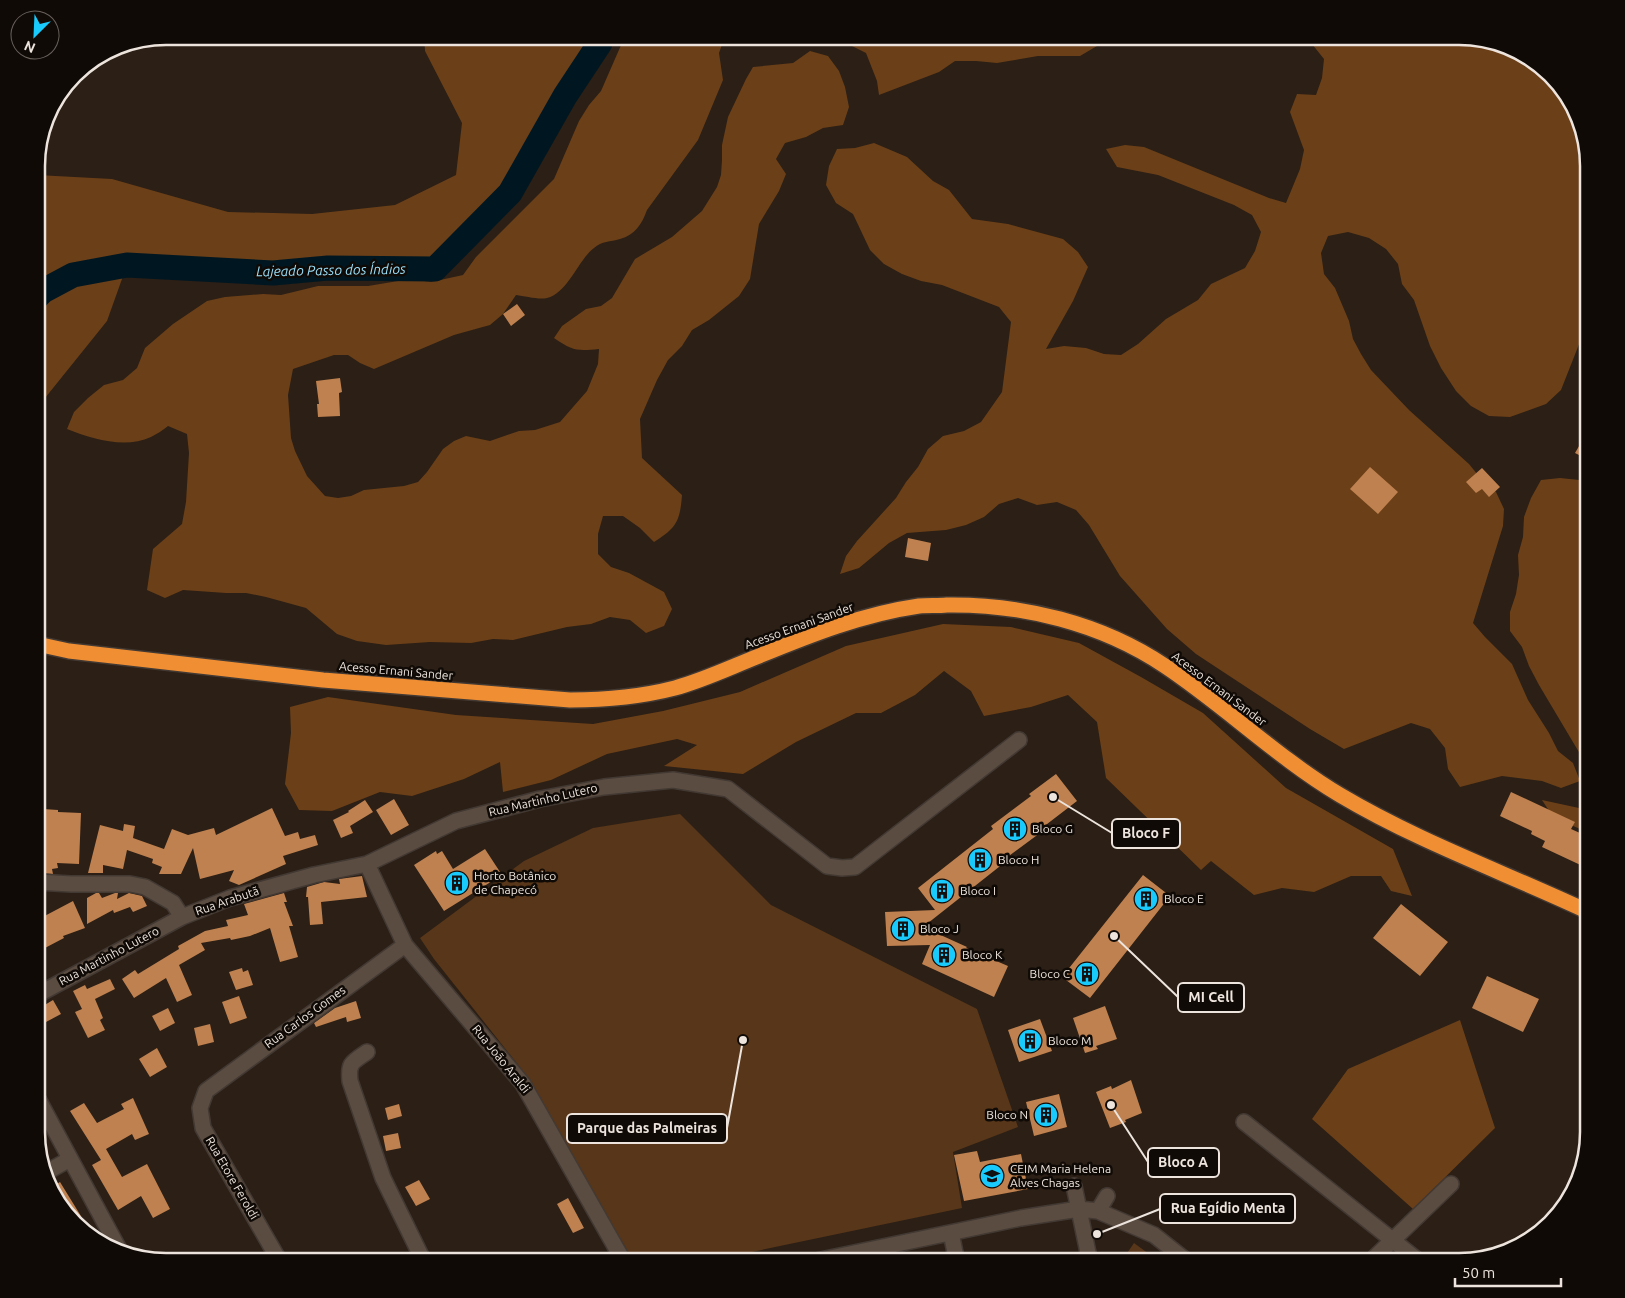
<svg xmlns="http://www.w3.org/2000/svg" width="1625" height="1298" font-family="Ubuntu,sans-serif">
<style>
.green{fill:#583619}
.forest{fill:#6b3f17}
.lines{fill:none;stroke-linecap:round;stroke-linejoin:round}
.river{stroke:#001721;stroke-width:25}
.building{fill:#bf814f}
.minor-casing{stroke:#433933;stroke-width:18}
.highway-casing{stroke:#433933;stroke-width:18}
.minor{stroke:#5a4c41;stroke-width:15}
.highway{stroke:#ef8e33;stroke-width:15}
.labels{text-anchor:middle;stroke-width:5;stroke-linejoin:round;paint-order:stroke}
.street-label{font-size:12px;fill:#ece4dd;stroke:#100a06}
.poi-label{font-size:12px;fill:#ece4dd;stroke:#100a06;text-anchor:start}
.water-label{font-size:14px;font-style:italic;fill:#99dffa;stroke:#100a06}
.rim{fill:none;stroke:#ece4dd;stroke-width:2.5}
.leader{fill:none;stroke:#ece4dd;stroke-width:2}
.callout-dot{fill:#ece4dd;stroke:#100a06;stroke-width:2}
.callout{fill:#100a06;stroke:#ece4dd;stroke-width:2}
.callout-label{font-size:14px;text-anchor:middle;font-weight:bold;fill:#ece4dd}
</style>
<rect width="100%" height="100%" fill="#2b1f16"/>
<path class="green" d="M680,814L771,905L977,1009L1018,1127L953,1152L962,1208L704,1262H642L631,1257L523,1071L434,959L420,938L524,861L593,828Z
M1134,1243L1160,1262H1121Z"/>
<path class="forest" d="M424,36H599L600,43L565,96L510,193L435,269L328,268L273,273L127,265L107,321L37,408V175L112,179L228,212L312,214L395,205L456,175L462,123L425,51Z
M625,36H725L719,53L723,80L698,140L647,210C642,224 635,235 620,239C610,242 602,241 594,248C578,260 568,293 547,298C539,300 525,296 516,295L503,314L490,325L454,335L374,369L360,363L348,355H334L293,369L288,395L291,438L295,451L307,476L325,496L338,498L351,496L364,490L404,486L418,482L427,472L443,449L454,441L466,436L490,441L519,431L535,430L560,422L587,391L598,364L599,349C577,351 573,351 554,338L562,326L586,309L601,306L612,298L635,259L672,237L702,211L717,187L721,175L722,160V145L728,117L746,79L753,67L793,63L810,51L828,56L839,71L845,87L849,107L843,125L823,128L806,137L785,143L776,159L786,174L779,191L759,224L750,279L739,296L709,320L692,330L682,346L668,360L657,380L640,419L642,458L682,495C680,522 676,528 654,542L640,528L623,516H603L598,534V554L611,567L629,573L664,592L672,609L664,626L646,633L630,620L610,617L591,624L567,627L513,640L493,639L471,643L430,642L386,645L357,641L337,634L306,608L266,597L246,593H226L183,590L165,598L147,590L153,549L182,524L186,502L189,453L187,434L168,426C163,430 157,434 151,437C125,449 92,439 67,429L74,412L88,398L104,385L123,380L137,368L145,348L173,324L207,301L225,297L263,294L281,295L318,286H368L410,279L431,282L463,275L476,257L554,179L579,121L589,105L601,91Z
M832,36H1102L1097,46L1080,56H1038L997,63L976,61H955L939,72L879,95L877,81L866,53Z
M1298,36H1459L1509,46L1544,68L1576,109L1589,166V319L1561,390L1546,404L1510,417L1489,416L1471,406L1456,391L1441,368L1430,346L1414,300L1402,284L1398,264L1386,249L1369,238L1348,232L1328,236L1321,253L1324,274L1335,288L1349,321L1353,339L1361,354L1371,370L1409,410L1469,464L1482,480L1496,492L1504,509L1503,526L1473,623L1485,637L1512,664L1528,700L1549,733L1558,751L1573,763L1580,781L1561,788L1542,781L1502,776L1460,787L1448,769L1445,748L1430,729L1411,723L1344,749L1310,729L1196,654L1167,629L1120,576L1089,525L1076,510L1057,502L1037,505L1018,498L999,504L984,517L966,525L946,530L907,533L889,543L859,568L840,574L846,556L857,541L896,498L906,482L918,467L928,449L943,436L964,431L981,422L1002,392L1011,322L999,307L942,285L921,281L902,274L884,264L870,250L853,214L836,203L826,185L829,166L837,149L855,148L874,143L907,157L933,181L949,190L972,219L1008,224L1063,239L1078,252L1088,267L1073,301L1046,349L1064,346L1086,348L1104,354L1121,355L1138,344L1166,319L1198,300L1211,284L1245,268L1255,251L1261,232L1252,215L1234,205L1158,175L1117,167L1106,149L1125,145L1144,147L1269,198L1286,203L1300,169L1304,150L1290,112L1297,94L1316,95L1322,78L1324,59L1312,44Z
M1560,478L1589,481V769L1539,685L1529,666L1522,647L1510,631V612L1516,594L1519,575L1518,555L1523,537L1524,517L1531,498L1541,480Z
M943,624L1011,627L1079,643L1141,677L1203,713L1286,788L1393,849L1412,896L1391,891L1381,876H1351L1314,892L1282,888L1254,895L1211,861L1201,870L1106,778L1097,722L1068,695L1031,707L984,716L971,691L944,671L915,695L881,713H856L796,742L743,774L664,766L697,745L677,739L607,754L551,780L503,792L500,762L464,779L412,796L380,792L332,811L299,810L285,784L291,733L290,707L328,697L456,715L593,724L663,711L740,692L846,646Z
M1589,793V833L1553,817L1542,800L1579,808Z
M1460,1020L1495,1128L1413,1209L1312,1119L1348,1069Z"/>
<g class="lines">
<path class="river" d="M37,297L43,291L73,275L127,265L273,273L328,268L435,269L510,193L565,96L600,43L599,36"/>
</g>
<path class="building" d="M517,304L525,315L511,326L503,314Z
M340,378L342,392L339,393L340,416L318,417L317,404H319L316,381Z
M1589,429V460L1575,453Z
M1370,467L1398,492L1378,514L1350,489Z
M1482,468L1500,487L1489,497L1482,489L1476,493L1466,482Z
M908,538L931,543L928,561L905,557Z
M1056,774L1077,801L1038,831L1040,833L1002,861L1004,863L923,927L967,947L966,948L1008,966L994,997L922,964L930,945L887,946L885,912L935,910L918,888L993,829L991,826L1031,796L1029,794Z
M1511,792L1575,822L1571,829L1589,837V869L1542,847L1545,841L1531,834L1532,831L1500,816Z
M394,799L409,825L391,835L376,810Z
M365,800L373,812L350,826L353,833L341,838L333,820L349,812L348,811Z
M272,808L285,836L298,832L300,839L315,835L318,845L283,856L286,864L239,885L229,881L234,870L200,879L193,848L181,874H159L162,867L152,863L153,859L127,850L123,869L103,865V873H88L100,825L123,831L124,824L135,826L133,838L164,849L172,829L188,835L214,828L216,835Z
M43,809L58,810V812L81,813L79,864L57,863L58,868L52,869L53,874L39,873L37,850H42Z
M485,849L502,875L444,911L414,865L436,851L437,854L442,851L453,869Z
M1143,875L1170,896L1090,998L1062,977Z
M362,876L367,897L321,902L323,924L310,925L308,897H306L307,887L324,882L340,884L339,879Z
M96,893H99L102,898L115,893H118L117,899L129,893L142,896L147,906L133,912L130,907L114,913L113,910L87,924V898Z
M284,893L287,902H284L293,926H289L298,957L280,962L270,928L250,936L231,940L230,938L201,943L205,950L179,965L192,995L177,1002L166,978L134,998L122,979L135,970L138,974L179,949L178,946L205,931L228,926L226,920L248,915L244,904Z
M73,901L85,928L63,936L64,938L43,949L37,937V920Z
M1401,904L1448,942L1420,976L1373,938Z
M242,968L243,972L248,970L253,985L236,990L229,972Z
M1487,976L1539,999L1523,1032L1472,1008Z
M110,979L115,989L95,999L103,1018L100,1020L105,1030L88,1038L75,1012L82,1009L73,991L85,985L87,989Z
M239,996L247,1018L230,1024L222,1002Z
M53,1000L61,1014L46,1022L38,1009Z
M356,1001L361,1018L347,1022L346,1017L316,1027L314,1023L335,1008Z
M1105,1006L1117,1039L1096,1046L1098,1049L1085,1053L1073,1018Z
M168,1008L175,1023L160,1031L152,1016Z
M1040,1019L1052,1051L1019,1062L1008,1030Z
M210,1024L214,1042L198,1046L194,1028Z
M157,1048L167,1067L150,1077L139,1059Z
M1131,1080L1142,1113L1125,1120L1126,1122L1110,1128L1096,1092L1111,1086L1112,1089Z
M1059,1094L1067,1127L1034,1136L1026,1102Z
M133,1098L149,1134L135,1140L132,1134L106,1149L122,1177L147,1164L170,1209L153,1218L141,1196L118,1210L92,1165L101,1160L70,1111L84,1103L97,1123L124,1109L121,1104Z
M399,1104L402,1116L388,1120L385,1108Z
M398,1133L401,1148L386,1151L383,1136Z
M977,1151L980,1162L1021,1154L1028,1189L964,1201L954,1155Z
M419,1180L430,1199L416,1206L405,1187Z
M60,1182L84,1221L78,1226L49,1189Z
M568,1198L584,1228L573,1233L557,1204Z"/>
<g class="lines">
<g class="minor-casing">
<path id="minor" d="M367,864L405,945L523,1084L624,1262
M37,882L71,884H130L145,887L173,903L182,917
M37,995L182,917L230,898L314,875L367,864L456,821L540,799L604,787L673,780L728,789L827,866L842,868L855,867L1019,740
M367,1052C352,1062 348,1063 350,1081L383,1178L424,1262
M37,1097L121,1253
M1244,1122L1420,1262
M45,1173L70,1159
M1074,1186L1090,1262
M1098,1211L1107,1196
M951,1233L957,1262
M280,1262L203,1128L200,1108L206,1091L405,945
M811,1262L1021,1218L1079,1209L1098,1211L1154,1235L1188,1262
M1370,1262L1451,1184"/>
</g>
<g class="highway-casing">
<path id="highway" d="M37,644L69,651L323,680L570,700C605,700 640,697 675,688C704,680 731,667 759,656C810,635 863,614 919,606C928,605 937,606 947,605C1022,604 1101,623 1165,666C1225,706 1278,758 1340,795C1419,842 1506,873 1589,912"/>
</g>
<use href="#minor" class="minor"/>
<use href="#highway" class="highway"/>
</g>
<defs>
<g id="building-disc" transform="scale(1.25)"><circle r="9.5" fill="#19cafc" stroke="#100a06"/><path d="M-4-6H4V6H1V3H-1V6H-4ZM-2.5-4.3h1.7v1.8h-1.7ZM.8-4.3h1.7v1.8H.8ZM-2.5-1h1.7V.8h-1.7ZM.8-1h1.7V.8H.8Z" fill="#111"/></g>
<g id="school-disc" transform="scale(1.25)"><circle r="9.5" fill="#19cafc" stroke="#100a06"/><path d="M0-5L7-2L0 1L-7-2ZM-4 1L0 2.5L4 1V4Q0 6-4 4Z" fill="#111"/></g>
</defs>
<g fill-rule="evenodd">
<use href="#building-disc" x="1015" y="829"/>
<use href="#building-disc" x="980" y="860"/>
<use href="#building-disc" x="457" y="883"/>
<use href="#building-disc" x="942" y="891"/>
<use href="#building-disc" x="1146" y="899"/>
<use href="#building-disc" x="903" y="929"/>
<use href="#building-disc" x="944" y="955"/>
<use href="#building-disc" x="1087" y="974"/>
<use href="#building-disc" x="1030" y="1041"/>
<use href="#building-disc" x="1046" y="1115"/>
<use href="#school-disc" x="992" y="1176"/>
</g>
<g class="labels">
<g class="street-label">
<text transform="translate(799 626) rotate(-20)" y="4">Acesso Ernani Sander</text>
<text transform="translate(396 671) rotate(5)" y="4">Acesso Ernani Sander</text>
<text transform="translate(1219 689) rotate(37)" y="4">Acesso Ernani Sander</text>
<text transform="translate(543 800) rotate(-13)" y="4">Rua Martinho Lutero</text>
<text transform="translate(227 901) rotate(-19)" y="4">Rua Arabutã</text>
<text transform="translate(109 956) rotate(-28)" y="4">Rua Martinho Lutero</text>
<text transform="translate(305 1017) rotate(-36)" y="4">Rua Carlos Gomes</text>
<text transform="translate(501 1059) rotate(51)" y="4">Rua João Araldi</text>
<text transform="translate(232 1178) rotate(60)" y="4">Rua Etore Feroldi</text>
</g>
<g class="poi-label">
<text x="1032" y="833">Bloco G</text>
<text x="998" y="864">Bloco H</text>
<text x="474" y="880">Horto Botânico<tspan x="474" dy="14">de Chapecó</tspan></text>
<text x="960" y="895">Bloco I</text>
<text x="1164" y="903">Bloco E</text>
<text x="920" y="933">Bloco J</text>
<text x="962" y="959">Bloco K</text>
<text x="1070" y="978" text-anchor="end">Bloco C</text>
<text x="1048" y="1045">Bloco M</text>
<text x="1028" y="1119" text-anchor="end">Bloco N</text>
<text x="1010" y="1173">CEIM Maria Helena<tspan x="1010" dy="14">Alves Chagas</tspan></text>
</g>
<g class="water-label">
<text transform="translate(331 270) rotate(-1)" y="5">Lajeado Passo dos Índios</text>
</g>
</g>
<path d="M0 0H1625V1298H0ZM166 45H1459A121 121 0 0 1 1580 166V1132A121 121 0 0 1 1459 1253H166A121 121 0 0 1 45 1132V166A121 121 0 0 1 166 45Z" fill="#100a06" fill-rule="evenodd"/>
<path class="rim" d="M166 45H1459A121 121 0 0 1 1580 166V1132A121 121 0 0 1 1459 1253H166A121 121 0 0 1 45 1132V166A121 121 0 0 1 166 45Z"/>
<path class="leader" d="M1053 797L1112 833M1114 936L1178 997M743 1040L727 1128M1111 1105L1148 1162M1097 1234L1160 1209"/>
<g class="callout-dot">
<circle cx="1053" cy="797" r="5"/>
<circle cx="1114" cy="936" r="5"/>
<circle cx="743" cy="1040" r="5"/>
<circle cx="1111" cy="1105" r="5"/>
<circle cx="1097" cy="1234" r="5"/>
</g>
<g class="callout">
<rect x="1112" y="819" width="68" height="29" rx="5"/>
<rect x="1178" y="983" width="66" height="29" rx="5"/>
<rect x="567" y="1114" width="160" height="29" rx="5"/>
<rect x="1148" y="1148" width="71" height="29" rx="5"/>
<rect x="1160" y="1194" width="135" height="29" rx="5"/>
</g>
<g class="callout-label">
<text x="1146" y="838">Bloco F</text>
<text x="1211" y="1002">MI Cell</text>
<text x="647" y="1133">Parque das Palmeiras</text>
<text x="1183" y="1167">Bloco A</text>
<text x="1228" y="1213">Rua Egídio Menta</text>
</g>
<g transform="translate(35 35) rotate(204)"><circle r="24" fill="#100a06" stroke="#68615c"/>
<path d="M0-4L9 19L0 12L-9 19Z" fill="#19cafc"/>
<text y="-8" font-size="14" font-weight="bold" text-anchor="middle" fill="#ece4dd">N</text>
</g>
<path d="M1455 1278v8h106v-8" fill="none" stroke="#ece4dd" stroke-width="2.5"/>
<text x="1462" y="1278" font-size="15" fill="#ece4dd" stroke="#100a06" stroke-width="4" paint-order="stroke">50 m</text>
</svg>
